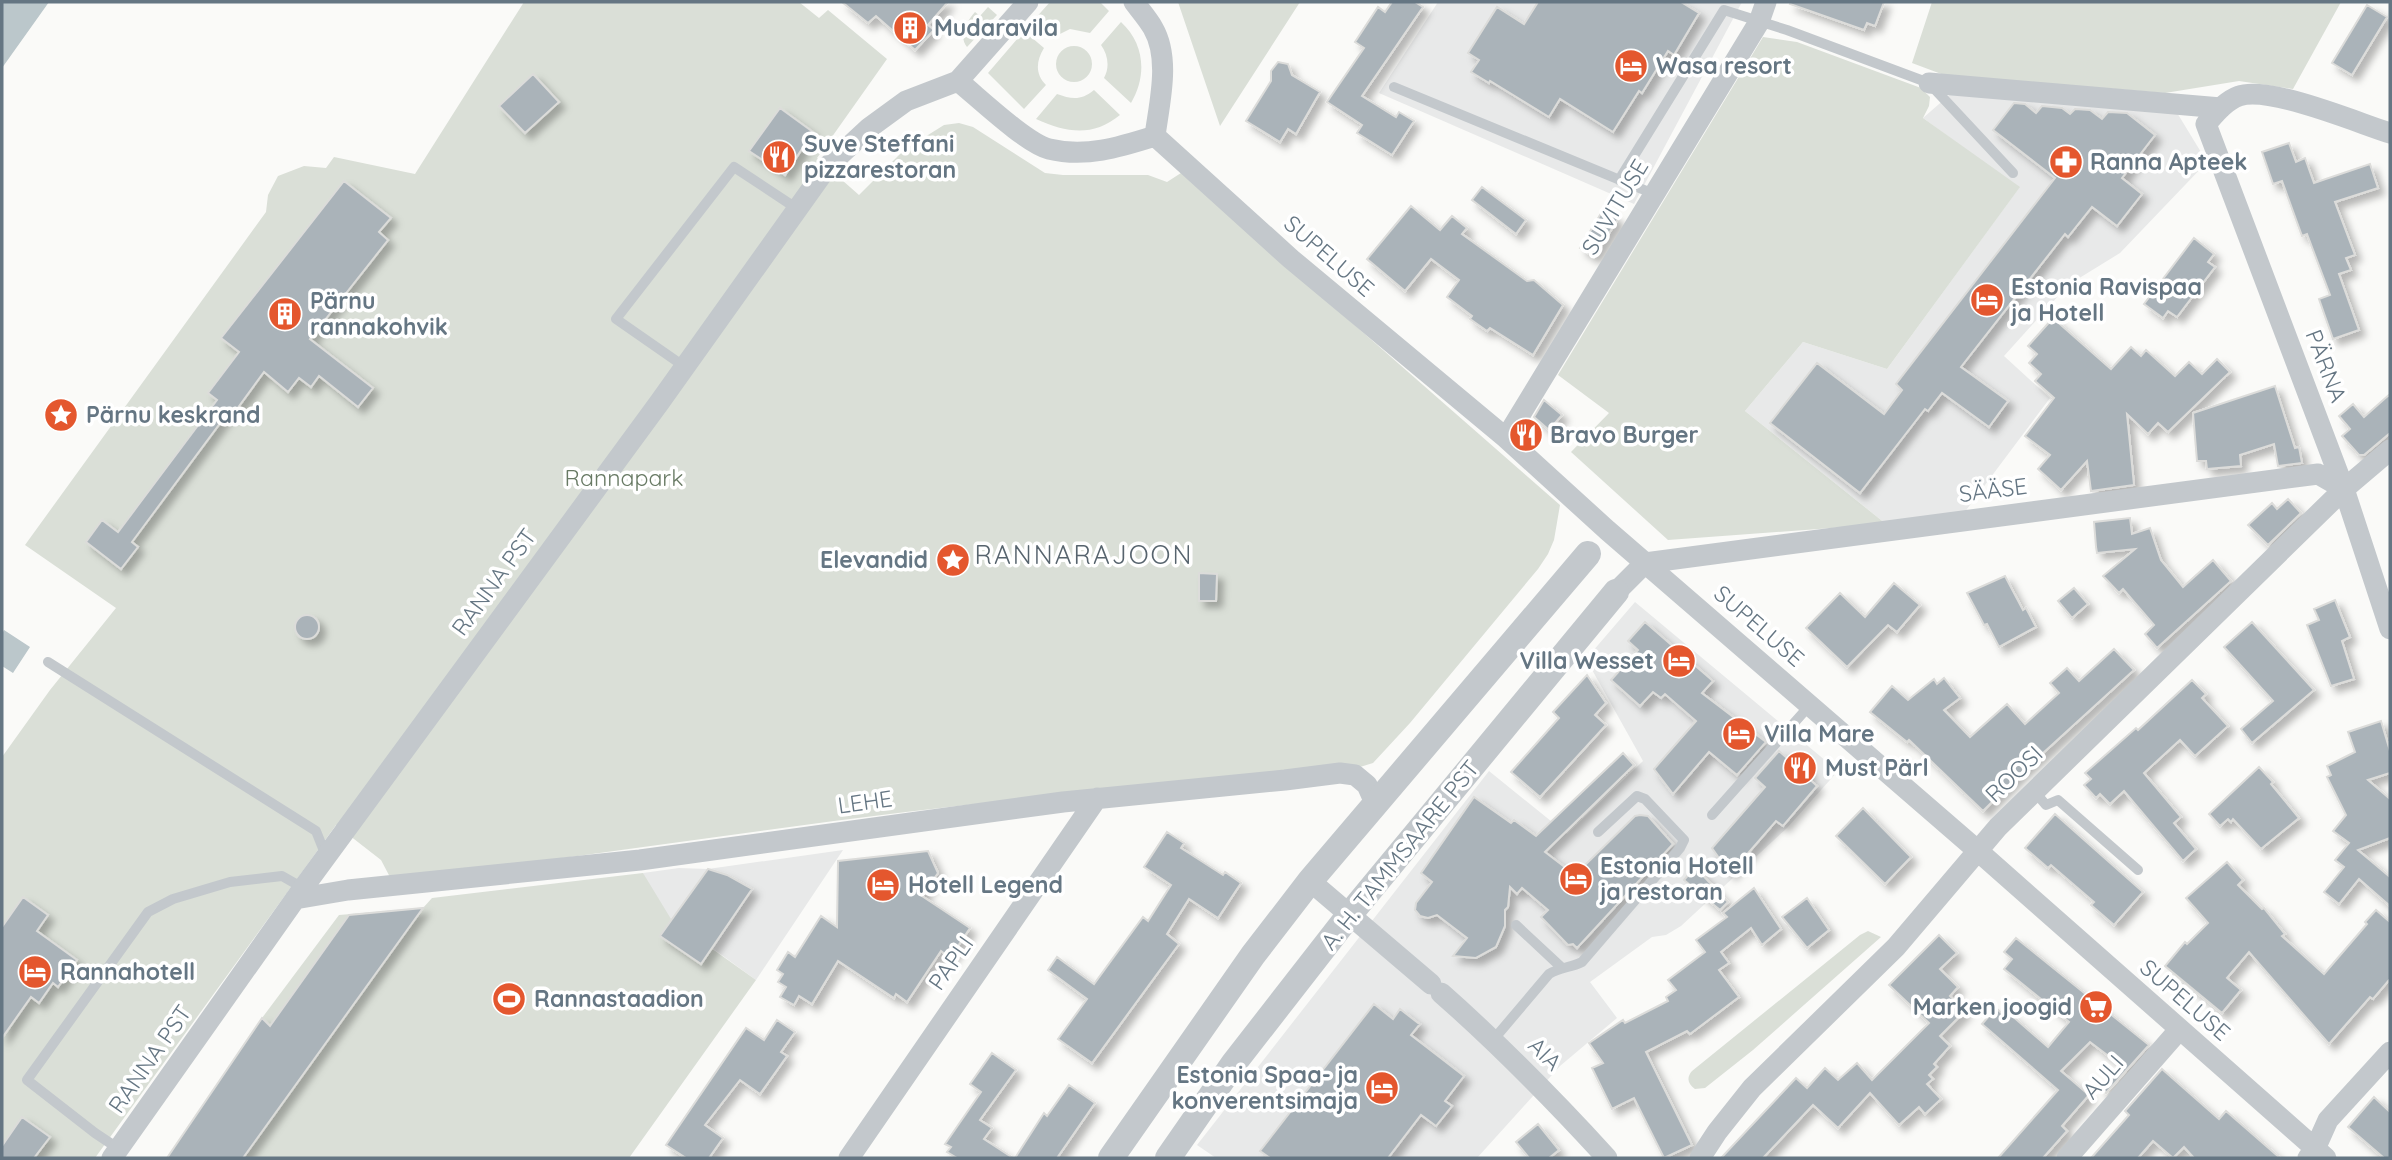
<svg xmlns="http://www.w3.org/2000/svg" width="2392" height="1160" font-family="Quicksand,sans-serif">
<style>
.built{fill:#e8e9e9}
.green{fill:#dadfd7}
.water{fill:#bbc7cb}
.building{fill:#aab3b9;stroke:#dcdcda;stroke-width:2;filter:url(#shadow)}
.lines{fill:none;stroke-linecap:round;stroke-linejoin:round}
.service{stroke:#c3c8cc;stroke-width:10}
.minor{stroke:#c3c8cc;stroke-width:21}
.tertiary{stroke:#c3c8cc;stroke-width:26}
.labels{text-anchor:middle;stroke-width:7;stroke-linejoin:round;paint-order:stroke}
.poi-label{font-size:23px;font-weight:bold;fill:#657683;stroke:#fff;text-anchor:start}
.street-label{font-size:23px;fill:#657683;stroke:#fff}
.park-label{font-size:23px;fill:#687a64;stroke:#fff}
.quarter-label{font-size:26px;letter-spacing:2px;fill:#57646e;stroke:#fff}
</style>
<defs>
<filter id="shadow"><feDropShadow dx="6" dy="6" stdDeviation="3.5" flood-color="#0004"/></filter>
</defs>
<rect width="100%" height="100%" fill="#fafaf8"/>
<path class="built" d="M1438,2H1742L1634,204L1379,93Z
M1970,77L2165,93L2207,162L2120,253L2068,285L2004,356L2050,398L1964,513L1886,524L1745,411L1803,342L1887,369L2019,188L1923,118Z
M1635,602L1838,771L1787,828L1681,926L1666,935L1652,937L1590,982L1617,1018L1560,1066L1477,1158H1216L1197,1145L1489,771L1567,834L1643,761L1586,659Z
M843,850L756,980L712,948L701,964L660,936L643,873L679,868L708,869Z"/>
<path class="green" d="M524,2H799L819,18L828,10L887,59L817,158L859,195L904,150L944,125L959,123L973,127L1045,173L1063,175H1148L1167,182L1181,173L1560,505L1554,540L1548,554L1538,569L1410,723L1373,763L1360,767C1208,780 1057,794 906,812C734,833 563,860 391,879L381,860L336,825L95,1158H2V757L50,690L116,608L25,545L266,212L268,195L278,176L304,166L326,168L334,157L415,174Z
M1050,2H1100L1109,11L1090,33L1070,29L1054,37L1033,21Z
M1178,2H1300L1220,126Z
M1932,2H2341L2293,89L2239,81L2165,93L1944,75L1912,63Z
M988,7L997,15L967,47C958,36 967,21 975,12L980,16Z
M1121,22C1145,44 1147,76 1131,103L1104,78C1110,67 1108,55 1101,45Z
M1024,31L1044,48C1036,61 1035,74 1046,85L1024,109L988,73Z
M1763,37L1797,42L1921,88L1930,97L1929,106L1923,118L2020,187L1887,369L1803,342L1745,411L1886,524L1668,540L1571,452L1609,413L1558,375Z
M1056 64a18 18 0 1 1 36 0a18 18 0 1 1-36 0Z
M1094,90L1120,115C1093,137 1067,133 1036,119L1057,94C1071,99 1081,101 1094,90Z
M643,873L671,919L660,936L711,948L756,980L629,1158H167L262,1018L339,915L423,908L432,898Z
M1868,931L1881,937L1753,1050L1705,1088L1695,1089C1688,1084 1686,1078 1692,1071L1860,935Z"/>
<path class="water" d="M2,2H49L2,68Z
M4,630L30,647L13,673L2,666V634Z"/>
<path class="building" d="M842,2H948L928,25L934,30L915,50L876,16L868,23Z
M1392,2H1415L1423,7L1362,96L1396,117L1399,112L1414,121L1392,155L1357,133L1362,125L1327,102L1364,48L1355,42L1378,7L1385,12Z
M1538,2H1681L1699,13L1674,55L1668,51L1642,93L1639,91L1613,132L1560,99L1549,117L1490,81L1489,83L1471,72L1479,60L1468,53L1497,7L1524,24Z
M1791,2H1884L1875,26L1867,23L1864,30L1790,4Z
M2367,5L2387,17L2352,75L2332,63Z
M1278,62L1288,64L1292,75L1320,92L1296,134L1288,129L1280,142L1246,121L1271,81V71Z
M533,74L559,102L525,133L499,106Z
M2014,103L2025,104L2036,113L2042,106L2062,108L2070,114L2075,109L2090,110L2102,119L2108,112L2127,113L2155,135L2122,178L2142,194L2117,226L2092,207L2068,237L2065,234L1961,367L2008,401L1989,427L1942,393L1928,411L1925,409L1860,493L1770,423L1817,363L1884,414L1902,390L1896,384L2055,178L1993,130Z
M780,108L813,132L785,175L749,151Z
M2289,143L2296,162L2305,158L2314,183L2370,164L2378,188L2335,202L2355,255L2346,258L2351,270L2339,274L2359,330L2333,339L2319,299L2330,295L2307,234L2302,236L2282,181L2273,184L2262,152Z
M344,181L391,218L379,232L388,240L310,339L373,388L358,407L319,376L311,387L299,378L288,392L264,372L234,413L230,410L132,542L138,547L121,569L86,542L102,520L118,532L217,400L208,393L239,352L221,338Z
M1482,187L1526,220L1516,234L1472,200Z
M1411,206L1440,230L1452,216L1467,228L1462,234L1527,281L1534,280L1563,305L1533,355L1490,328L1487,331L1470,319L1472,316L1447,297L1459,280L1431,259L1405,291L1367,259Z
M1603,210L1618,219L1594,257L1580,248Z
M2194,238L2214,254L2208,262L2215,267L2177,317L2168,311L2163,318L2144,304Z
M2053,318L2111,369L2131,347L2141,356L2146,350L2175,376L2189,362L2202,374L2217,359L2230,372L2168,432L2158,423L2148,434L2127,414L2134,485L2091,491L2087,461L2061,490L2038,469L2050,455L2025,436L2054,398L2035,381L2041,374L2029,363L2037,354L2028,346Z
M2275,386L2295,448L2299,447L2302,463L2278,466L2274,444L2240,455L2241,466L2207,469L2206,461H2197L2193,413Z
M2390,394V433L2364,455H2359L2342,436L2350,429L2339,416L2353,404L2364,417Z
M1544,400L1562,415L1549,430L1534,417Z
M2288,499L2301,513L2268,545L2248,525L2272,503L2277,509Z
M2130,518L2132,534L2150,528L2161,560L2183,587L2213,560L2231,581L2157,648L2145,634L2154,625L2123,589L2119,593L2103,576L2135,549L2097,553L2096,547L2094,522Z
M1199,573L1217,574L1216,601H1199Z
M2005,576L2023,610L2026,608L2036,627L1999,647L1987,624L1984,625L1967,593Z
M1894,583L1920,605L1897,632L1888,625L1847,667L1806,628L1840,593L1865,617Z
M2074,588L2088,604L2072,618L2058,601Z
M2335,600L2350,637L2342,641L2354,679L2331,686L2307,625L2319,620L2314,609Z
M295 627a12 12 0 1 1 24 0a12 12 0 1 1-24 0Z
M1645,622L1713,681L1702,693L1766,742L1737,775L1709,752L1673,794L1654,769L1696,721L1665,694L1661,698L1653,692L1640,706L1611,680L1638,650L1628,641Z
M2252,622L2314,690L2252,743L2241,729L2273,701L2224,647Z
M2114,649L2134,670L2019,775L1983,811L1909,740L1907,742L1870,712L1892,686L1908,700L1934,679L1937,684L1944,678L1960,698L1944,710L1970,737L2007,704L2025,724L2059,693L2050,683L2067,668L2079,681Z
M1587,675L1606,703L1595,715L1606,725L1540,797L1511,772L1559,718L1553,712Z
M2192,680L2206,694L2202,698L2228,726L2195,756L2180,740L2144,773L2181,817L2174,823L2196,849L2183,861L2124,791L2110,804L2100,794L2096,798L2084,785L2091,779L2085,773L2136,728L2138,730Z
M2381,721L2390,751V773L2368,780L2390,799V838L2358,850L2390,877V906L2359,879L2339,904L2324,892L2344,867L2335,860L2349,843L2333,831L2346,815L2327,777L2331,775L2327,766L2355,752L2348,732Z
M1779,751L1788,759L1792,755L1810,771L1806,776L1817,786L1783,826L1776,821L1730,874L1712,848L1765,787L1755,778Z
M1623,753L1634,765L1545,852L1575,875L1635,816L1640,815L1648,816L1673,844L1577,948L1573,944L1568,945L1541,917L1548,910L1522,888L1517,894L1510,887L1508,907L1505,910V926L1496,947L1476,958L1453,956L1467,938L1437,915L1428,918L1420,916L1415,910L1416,903L1432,882L1421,873L1474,797L1511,823L1514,820L1536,836Z
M2259,767L2273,782L2271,784L2299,818L2261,849L2233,819L2231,822L2228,819L2220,826L2209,814Z
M1863,808L1911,857L1885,884L1836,836Z
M2055,814L2143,892L2114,925L2091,905L2094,902L2051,865L2048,868L2025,848Z
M1167,832L1184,843L1181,848L1223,875L1225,872L1241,883L1218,918L1189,899L1167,934L1179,944L1092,1063L1058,1039L1087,999L1048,970L1057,957L1094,984L1143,917L1148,921L1171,885L1144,867Z
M928,851L938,873L922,896L970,928L950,958L941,951L907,1002L896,994L894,998L838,961L812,1004L799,996L794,1005L780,997L786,987L778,982L783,974L777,970L788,952L795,957L821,916L837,927L838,861Z
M2227,862L2243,880L2238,885L2262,909L2264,908L2285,934L2282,936L2324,974L2367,924L2365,922L2376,910L2390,922V979L2373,999L2370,997L2329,1044L2249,952L2227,978L2241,990L2222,1013L2165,966L2185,942L2187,944L2208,923L2186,898Z
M1695,867L1728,902L1720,910L1684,880Z
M708,869L727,875L752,889L701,964L660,936Z
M1754,888L1781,929L1762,945L1751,928L1721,952L1729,963L1719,970L1739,997L1690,1034L1687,1031L1646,1052L1692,1145L1664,1158L1634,1098L1612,1109L1592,1068L1603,1063L1589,1043L1623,1020L1625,1023L1668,1001L1666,997L1676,990L1668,980L1705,952L1696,940L1727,917L1723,913Z
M23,897L48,915L37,931L77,960L58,987L53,983L39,1003L31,997L2,1038V927Z
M1807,898L1829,930L1807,948L1782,917Z
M423,908L243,1158H167L262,1018L270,1026L349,915Z
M1939,935L1957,953L1940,969L1958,987L1950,996L1965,1011L1940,1036L1950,1046L1934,1064L1937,1067L1929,1075L1933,1079L1927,1084L1941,1099L1925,1114L1919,1107L1899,1125L1870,1093L1838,1128L1813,1105L1763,1158H1721L1796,1078L1807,1088L1825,1068L1838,1080L1857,1063L1872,1080L1929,1023L1889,985Z
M2016,938L2149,1045L2106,1093L2100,1088L2119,1064L2090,1042L2061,1071L2089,1095L2062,1126L2067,1131L2043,1158H1998L2058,1090L1982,1024L1996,1008L2007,1018L2010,1014L2048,1047L2069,1022L2004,969L2012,959L2004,952Z
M1374,1004L1393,1019L1400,1009L1418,1023L1420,1024L1411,1035L1464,1076L1445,1101L1452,1106L1436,1126L1421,1115L1388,1158H1270L1260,1151Z
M777,1020L795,1032L781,1052L787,1056L760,1094L740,1080L705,1125L723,1138L709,1158H686L666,1145L746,1028L764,1040Z
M992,1053L1016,1070L980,1120L992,1128L984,1139L1013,1158H957L947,1152L951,1147L945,1144L981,1092L970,1084Z
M2162,1069L2219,1119L2226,1111L2280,1158H2194L2184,1147L2173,1158L2153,1141L2138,1158H2091L2129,1115L2125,1111Z
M1069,1085L1095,1103L1057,1158H1015L1044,1113L1047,1116Z
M2374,1097L2390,1112V1158H2384L2348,1127Z
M22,1117L50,1137L34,1158H2V1146Z
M1538,1124L1559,1150L1549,1158H1529L1516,1142Z"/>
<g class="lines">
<path class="service" d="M1394,87L1654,194
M1619,180L1724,10L1787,30L1929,83L2013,173
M685,367L616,319L734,167L796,208
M48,662L316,831L326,856
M2034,791L2046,805L2058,800L2138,870
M1712,815L1810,705
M1516,925L1561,967
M1494,1039L1549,974C1560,967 1570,968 1582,962L1680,848L1684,840L1645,799L1637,796L1598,832
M119,1149L95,1133L27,1080L148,912L173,899L230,882L282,876L303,888"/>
<path class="minor" d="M1134,2C1140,10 1148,19 1153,28C1171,59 1159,104 1155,136
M958,81C979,98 1026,143 1049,149C1086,158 1120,147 1155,136
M1929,83L2221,108
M2390,133C2358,123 2268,85 2239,96C2225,101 2215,114 2206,124L2344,489L2390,629
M1155,136L1291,259L1506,438L1607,530L1978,851L2326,1158
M1506,438L1759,22L1766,2
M1645,563L2318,474L2344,489
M1616,592L1645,563
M1310,881L1431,984
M295,899L348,890L640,860L1063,802L1285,780L1340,773L1355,775L1367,785L1375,803
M1441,993C1500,1045 1554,1100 1607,1158
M112,1158L303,888L659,403L828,166L869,128L906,101L958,81L1028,2
M849,1158L1097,798
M1700,1158L1717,1132L1752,1088L1896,947L1998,827L2344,489L2390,450
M2067,1158L2179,1030
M2308,1158L2315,1149L2328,1120L2390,1052"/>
<path class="tertiary" d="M1111,1158L1253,955L1310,881L1588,554
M1168,1158L1234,1063L1350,914L1616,592"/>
</g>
<defs>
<g id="building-disc" transform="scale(1.75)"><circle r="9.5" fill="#e4572e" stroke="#fff"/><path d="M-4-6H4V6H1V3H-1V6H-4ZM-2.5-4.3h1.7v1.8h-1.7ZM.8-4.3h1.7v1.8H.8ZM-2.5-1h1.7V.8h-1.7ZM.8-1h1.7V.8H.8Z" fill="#fff"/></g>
<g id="hotel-disc" transform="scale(1.75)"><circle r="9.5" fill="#e4572e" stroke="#fff"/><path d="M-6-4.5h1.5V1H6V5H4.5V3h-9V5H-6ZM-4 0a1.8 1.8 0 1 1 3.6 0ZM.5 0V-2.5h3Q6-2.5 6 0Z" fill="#fff"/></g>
<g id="restaurant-disc" transform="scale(1.75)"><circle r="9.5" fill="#e4572e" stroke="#fff"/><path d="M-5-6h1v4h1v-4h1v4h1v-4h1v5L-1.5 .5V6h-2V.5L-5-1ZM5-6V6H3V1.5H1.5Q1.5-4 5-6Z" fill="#fff"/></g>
<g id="pharmacy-disc" transform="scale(1.75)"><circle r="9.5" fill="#e4572e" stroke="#fff"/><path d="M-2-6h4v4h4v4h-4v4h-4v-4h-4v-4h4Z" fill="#fff"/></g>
<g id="sight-disc" transform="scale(1.75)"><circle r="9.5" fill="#e4572e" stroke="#fff"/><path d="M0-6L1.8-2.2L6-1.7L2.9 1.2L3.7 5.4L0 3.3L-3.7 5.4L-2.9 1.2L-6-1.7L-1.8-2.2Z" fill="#fff"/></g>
<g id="stadium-disc" transform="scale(1.75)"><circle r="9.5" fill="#e4572e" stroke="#fff"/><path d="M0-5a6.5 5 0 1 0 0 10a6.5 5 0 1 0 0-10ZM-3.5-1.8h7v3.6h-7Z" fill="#fff"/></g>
<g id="supermarket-disc" transform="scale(1.75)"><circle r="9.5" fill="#e4572e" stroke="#fff"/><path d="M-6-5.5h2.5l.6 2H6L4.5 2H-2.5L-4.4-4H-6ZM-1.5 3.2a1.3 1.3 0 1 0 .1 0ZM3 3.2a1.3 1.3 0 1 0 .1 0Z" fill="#fff"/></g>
</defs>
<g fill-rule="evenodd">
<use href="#building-disc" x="910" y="28"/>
<use href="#hotel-disc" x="1631" y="66"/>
<use href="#restaurant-disc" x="779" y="157"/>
<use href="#pharmacy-disc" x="2066" y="162"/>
<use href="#hotel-disc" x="1987" y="300"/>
<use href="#building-disc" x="285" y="314"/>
<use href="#sight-disc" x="61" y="415"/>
<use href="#restaurant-disc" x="1526" y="435"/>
<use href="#sight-disc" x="953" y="560"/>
<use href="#hotel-disc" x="1679" y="661"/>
<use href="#hotel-disc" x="1739" y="734"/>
<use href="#restaurant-disc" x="1800" y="768"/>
<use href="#hotel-disc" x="1576" y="879"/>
<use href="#hotel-disc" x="883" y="885"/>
<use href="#hotel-disc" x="35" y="972"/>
<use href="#stadium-disc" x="509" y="999"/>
<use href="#supermarket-disc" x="2096" y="1007"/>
<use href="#hotel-disc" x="1382" y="1088"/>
</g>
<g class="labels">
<g class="poi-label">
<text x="934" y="36">Mudaravila</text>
<text x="1656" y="74">Wasa resort</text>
<text x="804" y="152">Suve Steffani<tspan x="804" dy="26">pizzarestoran</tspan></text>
<text x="2090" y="170">Ranna Apteek</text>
<text x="2011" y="295">Estonia Ravispaa<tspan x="2011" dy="26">ja Hotell</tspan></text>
<text x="310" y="309">Pärnu<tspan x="310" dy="26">rannakohvik</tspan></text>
<text x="86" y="423">Pärnu keskrand</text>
<text x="1550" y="443">Bravo Burger</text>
<text x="928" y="568" text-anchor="end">Elevandid</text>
<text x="1654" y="669" text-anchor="end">Villa Wesset</text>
<text x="1764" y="742">Villa Mare</text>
<text x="1825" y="776">Must Pärl</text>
<text x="1600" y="874">Estonia Hotell<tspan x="1600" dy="26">ja restoran</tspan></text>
<text x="908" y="893">Hotell Legend</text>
<text x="60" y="980">Rannahotell</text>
<text x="534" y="1007">Rannastaadion</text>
<text x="2072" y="1015" text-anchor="end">Marken joogid</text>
<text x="1358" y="1083" text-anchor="end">Estonia Spaa- ja<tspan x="1358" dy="26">konverentsimaja</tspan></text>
</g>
<g class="street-label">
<text transform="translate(1615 207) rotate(-59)" y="8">SUVITUSE</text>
<text transform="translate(1329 256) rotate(41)" y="8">SUPELUSE</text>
<text transform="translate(2326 366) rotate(69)" y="8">PÄRNA</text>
<text transform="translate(1993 490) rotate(-7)" y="8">SÄÄSE</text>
<text transform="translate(494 582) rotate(-54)" y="8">RANNA PST</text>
<text transform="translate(1759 626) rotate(41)" y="8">SUPELUSE</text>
<text transform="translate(2014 774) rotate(-44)" y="8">ROOSI</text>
<text transform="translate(865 802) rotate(-8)" y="8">LEHE</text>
<text transform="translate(1400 855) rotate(-51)" y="8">A. H. TAMMSAARE PST</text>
<text transform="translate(951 963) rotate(-55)" y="8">PAPLI</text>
<text transform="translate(2185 1000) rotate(41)" y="8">SUPELUSE</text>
<text transform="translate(1545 1054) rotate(45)" y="8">AIA</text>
<text transform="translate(150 1059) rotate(-55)" y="8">RANNA PST</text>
<text transform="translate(2103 1077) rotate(-49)" y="8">AULI</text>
</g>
<g class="park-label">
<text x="624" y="486">Rannapark</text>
</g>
<g class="quarter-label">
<text x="1084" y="564">RANNARAJOON</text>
</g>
</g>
<rect width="2392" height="1160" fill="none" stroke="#657683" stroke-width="7"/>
</svg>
